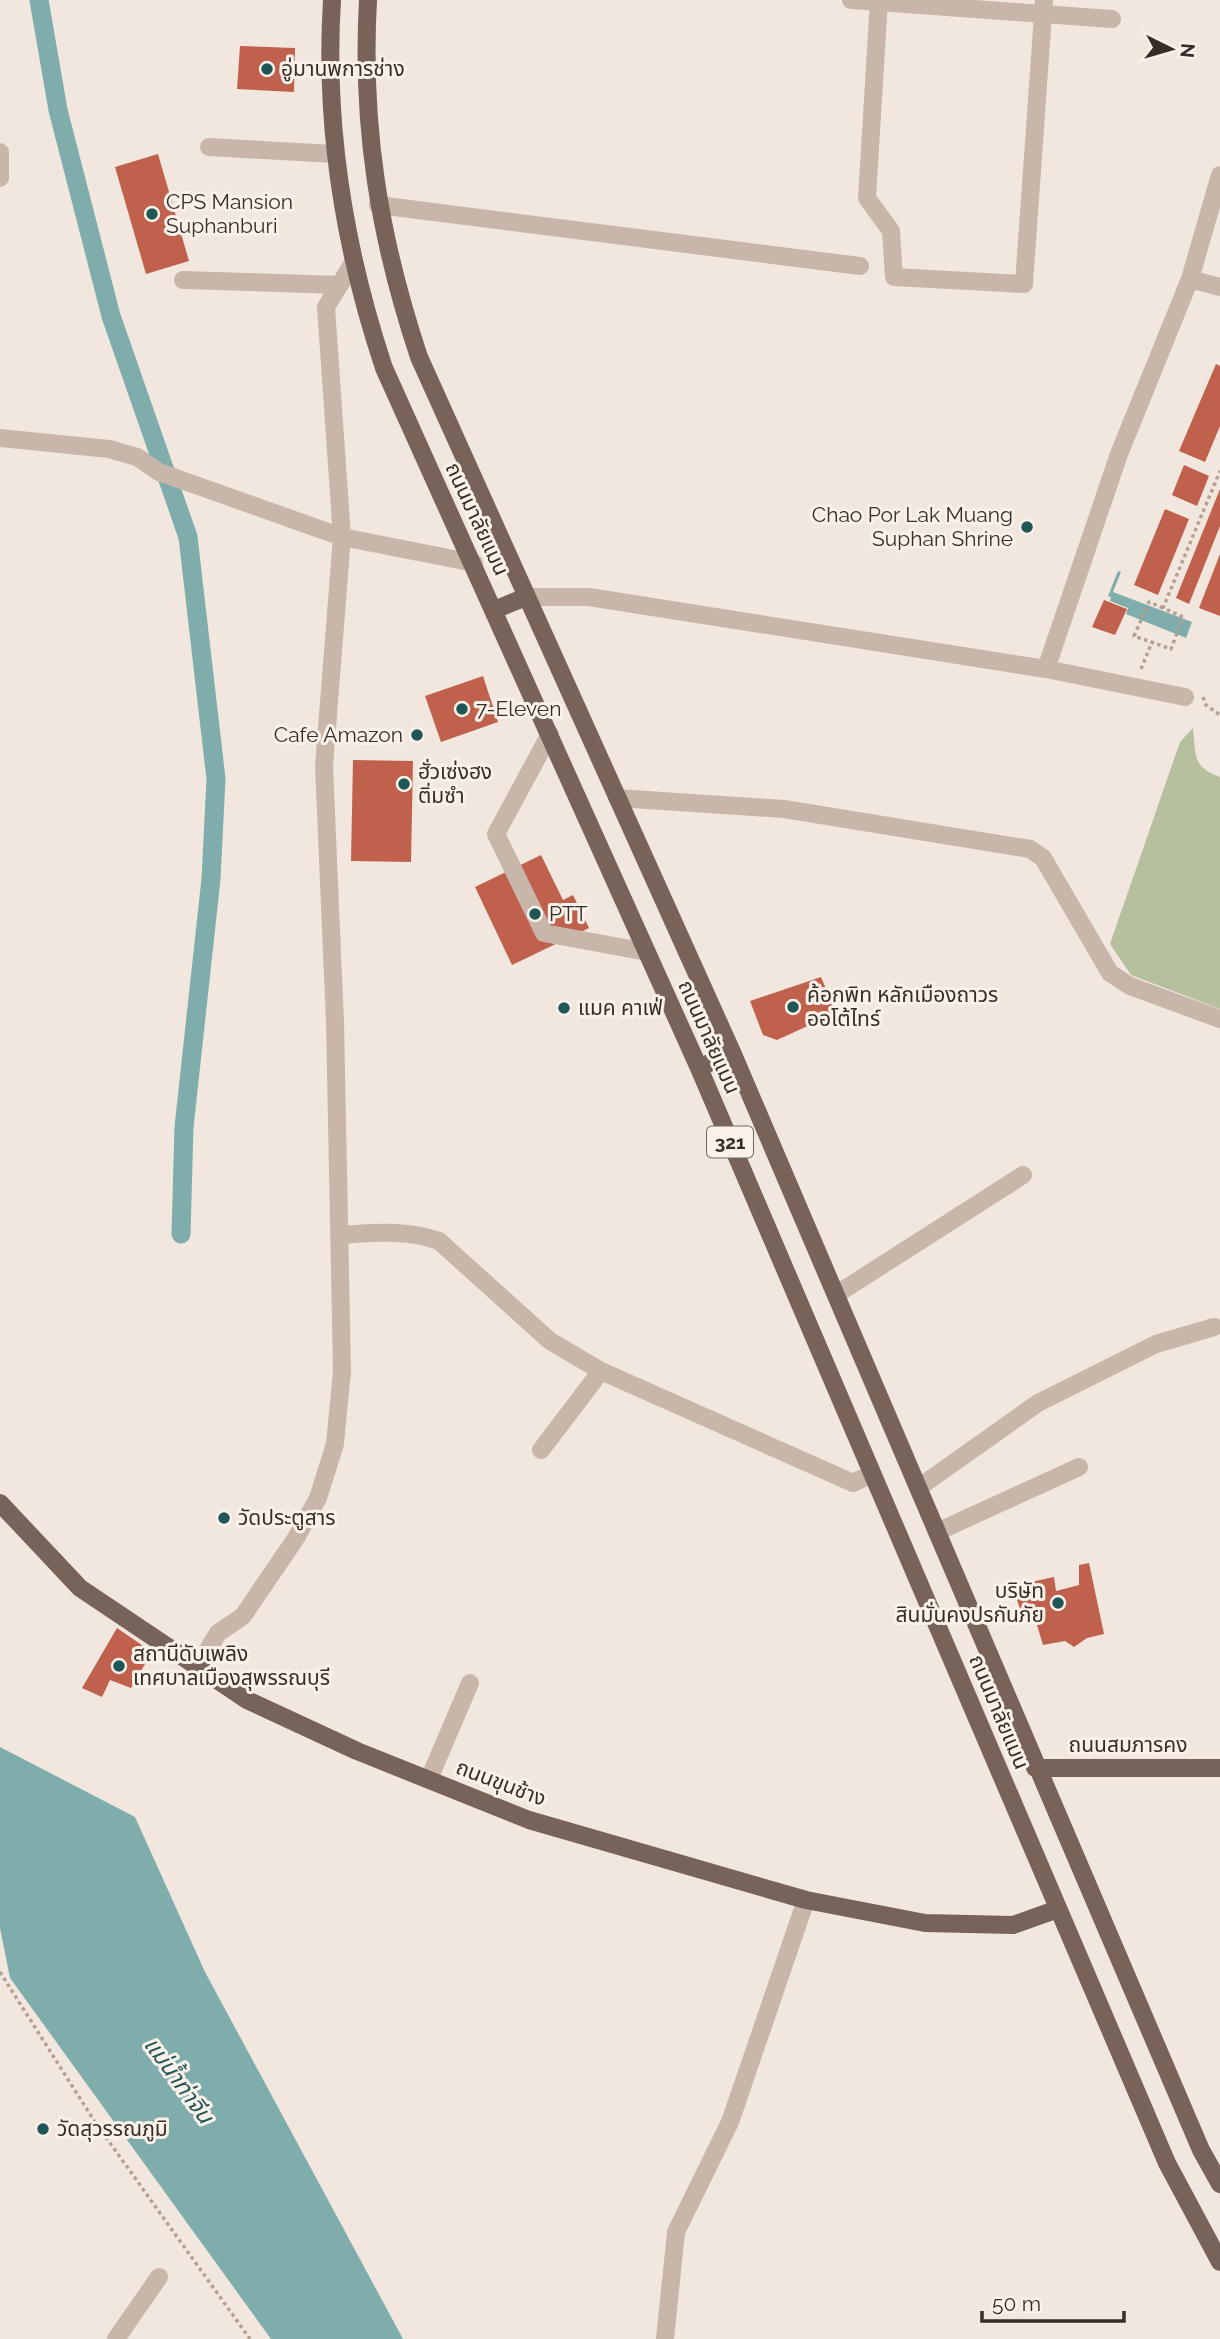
<svg xmlns="http://www.w3.org/2000/svg" width="1220" height="2339" font-family="Raleway,'Noto Sans Thai',sans-serif">
<style>
.green{fill:#b7c09e}
.water{fill:#7eadac}
.lines{fill:none;stroke-linecap:round;stroke-linejoin:round}
.canal{stroke:#7eadac;stroke-width:19}
.building{fill:#c0614d}
.path{stroke:#b5a094;stroke-width:3.5;stroke-dasharray:3.5 3.5;stroke-linecap:butt}
.minor{stroke:#c9b6aa;stroke-width:18}
.major{stroke:#78635b;stroke-width:18}
.poi-dot{fill:#215656;stroke:#f9f1ea;stroke-width:2.5}
.labels{text-anchor:middle;stroke-width:6;stroke-linejoin:round;paint-order:stroke}
.shield{fill:#f9f1ea;stroke:#716863;stroke-width:2}
.shield-label{font-size:19px;font-weight:bold;fill:#372d29}
.poi-label{font-size:21px;fill:#372d29;stroke:#f9f1ea;text-anchor:start}
.street-label{font-size:21px;fill:#372d29;stroke:#f9f1ea}
.water-label{font-size:23px;font-style:italic;fill:#215656;stroke:#f9f1ea}
</style>
<rect width="100%" height="100%" fill="#f1e7de"/>
<path class="green" d="M1193,728C1196,755 1192,767 1220,777V1009L1131,975L1110,944L1180,742Z"/>
<path class="water" d="M1118,571L1121,572L1113,592L1192,622L1186,638L1126,614L1128,608L1110,601L1111,597L1108,596Z
M0,1747L135,1817L205,1972L403,2339H271L10,1978L0,1928Z"/>
<g class="lines">
<path class="canal" d="M39,0L58,110L111,316L188,537L216,779L211,879L184,1127L181,1234"/>
</g>
<path class="building" d="M240,46L295,48L294,92L237,89Z
M158,154L189,261L146,274L115,167Z
M1216,364L1220,366V426L1205,462L1179,451Z
M1184,465L1209,476L1197,506L1172,495Z
M1220,489V526L1189,604L1176,598Z
M1165,509L1189,519L1158,595L1134,585Z
M1220,554V616L1199,608Z
M1104,600L1127,609L1115,635L1092,627Z
M483,676L498,722L441,742L425,696Z
M353,760L413,761L411,862L351,861Z
M541,855L563,900L573,895L589,928L512,965L475,887Z
M821,977L836,1013L777,1040L763,1035L750,1001Z
M1089,1563L1104,1634L1087,1638L1074,1647L1065,1641L1043,1645L1034,1615L1023,1617L1012,1586L1054,1577L1056,1591L1079,1585V1565Z
M117,1628L152,1652L131,1688L110,1680L102,1697L82,1688Z"/>
<g class="lines">
<path class="path" d="M1163,608L1149,602L1134,636L1171,649L1183,617L1163,608L1220,471
M1141,669L1152,642
M1203,697L1206,705L1220,715
M0,1972L95,2122L250,2339"/>
<path class="minor" d="M851,0L1112,19
M879,0L867,198L891,231L894,277L1024,284L1044,0
M209,147L334,154
M0,152V178
M378,205L860,266
M1190,279L1220,287
M183,280L340,285
M0,438L109,449L137,457L159,472L342,537L474,563
M526,597H589L1046,669L1185,697
M1046,669L1119,454L1190,279L1220,175
M550,734L496,834L544,933L647,952
M617,798L784,809L1030,849L1043,858L1110,973L1130,986L1220,1019
M339,1235C374,1233 406,1229 439,1241L550,1341L601,1371L853,1483L872,1474
M837,1294L1023,1175
M541,1450L601,1371
M918,1488L1038,1403L1156,1344L1214,1327
M937,1532L1079,1467
M197,1668L218,1633L243,1616L296,1538L318,1498L335,1444L342,1371L335,1022L324,766L342,537L326,307L353,263
M429,1779L470,1683
M116,2339L159,2277
M665,2339L676,2232L730,2122L806,1900"/>
<path class="major" d="M332,0C324,127 344,248 384,368L699,1068L1167,2163L1220,2262
M368,0C361,126 379,237 419,357L732,1052L1201,2150L1220,2184
M494,610L526,597
M699,1068L732,1052
M0,1503L80,1588L247,1700L357,1751L529,1820L806,1900L925,1923L1013,1925L1058,1909
M1035,1768H1220"/>
</g>
<g class="poi-dot">
<circle cx="267" cy="69" r="7"/>
<circle cx="152" cy="214" r="7"/>
<circle cx="1027" cy="527" r="7"/>
<circle cx="462" cy="709" r="7"/>
<circle cx="417" cy="735" r="7"/>
<circle cx="404" cy="784" r="7"/>
<circle cx="535" cy="914" r="7"/>
<circle cx="793" cy="1007" r="7"/>
<circle cx="564" cy="1008" r="7"/>
<circle cx="224" cy="1518" r="7"/>
<circle cx="1058" cy="1603" r="7"/>
<circle cx="119" cy="1666" r="7"/>
<circle cx="43" cy="2129" r="7"/>
</g>
<g class="labels">
<rect class="shield" x="707" y="1126.5" width="46" height="31" rx="5"/>
<g class="shield-label">
<text x="730" y="1149">321</text>
</g>
<g class="poi-label">
<text x="281" y="76">อู่มานพการช่าง</text>
<text x="166" y="209">CPS Mansion<tspan x="166" dy="24">Suphanburi</tspan></text>
<text x="1013" y="522" text-anchor="end">Chao Por Lak Muang<tspan x="1013" dy="24">Suphan Shrine</tspan></text>
<text x="476" y="716">7-Eleven</text>
<text x="403" y="742" text-anchor="end">Cafe Amazon</text>
<text x="418" y="779">ฮั่วเซ่งฮง<tspan x="418" dy="24">ติ่มซำ</tspan></text>
<text x="549" y="921">PTT</text>
<text x="807" y="1002">ค้อกพิท หลักเมืองถาวร<tspan x="807" dy="24">ออโต้ไทร์</tspan></text>
<text x="578" y="1015">แมค คาเฟ่</text>
<text x="238" y="1525">วัดประตูสาร</text>
<text x="1044" y="1598" text-anchor="end">บริษัท<tspan x="1044" dy="24">สินมั่นคงปรกันภัย</tspan></text>
<text x="133" y="1661">สถานีดับเพลิง<tspan x="133" dy="24">เทศบาลเมืองสุพรรณบุรี</tspan></text>
<text x="57" y="2136">วัดสุวรรณภูมิ</text>
</g>
<g class="street-label">
<text transform="translate(477 519) rotate(65)" y="7">ถนนมาลัยแมน</text>
<text transform="translate(709 1037) rotate(66)" y="7">ถนนมาลัยแมน</text>
<text transform="translate(999 1712) rotate(67)" y="7">ถนนมาลัยแมน</text>
<text x="1128" y="1752">ถนนสมภารคง</text>
<text transform="translate(501 1783) rotate(21)" y="7">ถนนขุนช้าง</text>
</g>
<g class="water-label">
<text transform="translate(179 2080) rotate(54)" y="8">แม่น้ำท่าจีน</text>
</g>
</g>
<g transform="translate(1171 49) rotate(95)" stroke="#f9f1ea" stroke-width="5" paint-order="stroke">
<path d="M0-5L12 26L0 18L-12 26Z" fill="#372d29"/>
<text y="-10" font-size="19" font-weight="bold" text-anchor="middle" fill="#372d29">N</text>
</g>
<path d="M982 2311v10h142v-10" fill="none" stroke="#372d29" stroke-width="3.5"/>
<text x="992" y="2311" font-size="21" fill="#372d29" stroke="#f9f1ea" stroke-width="5" paint-order="stroke">50 m</text>
</svg>
